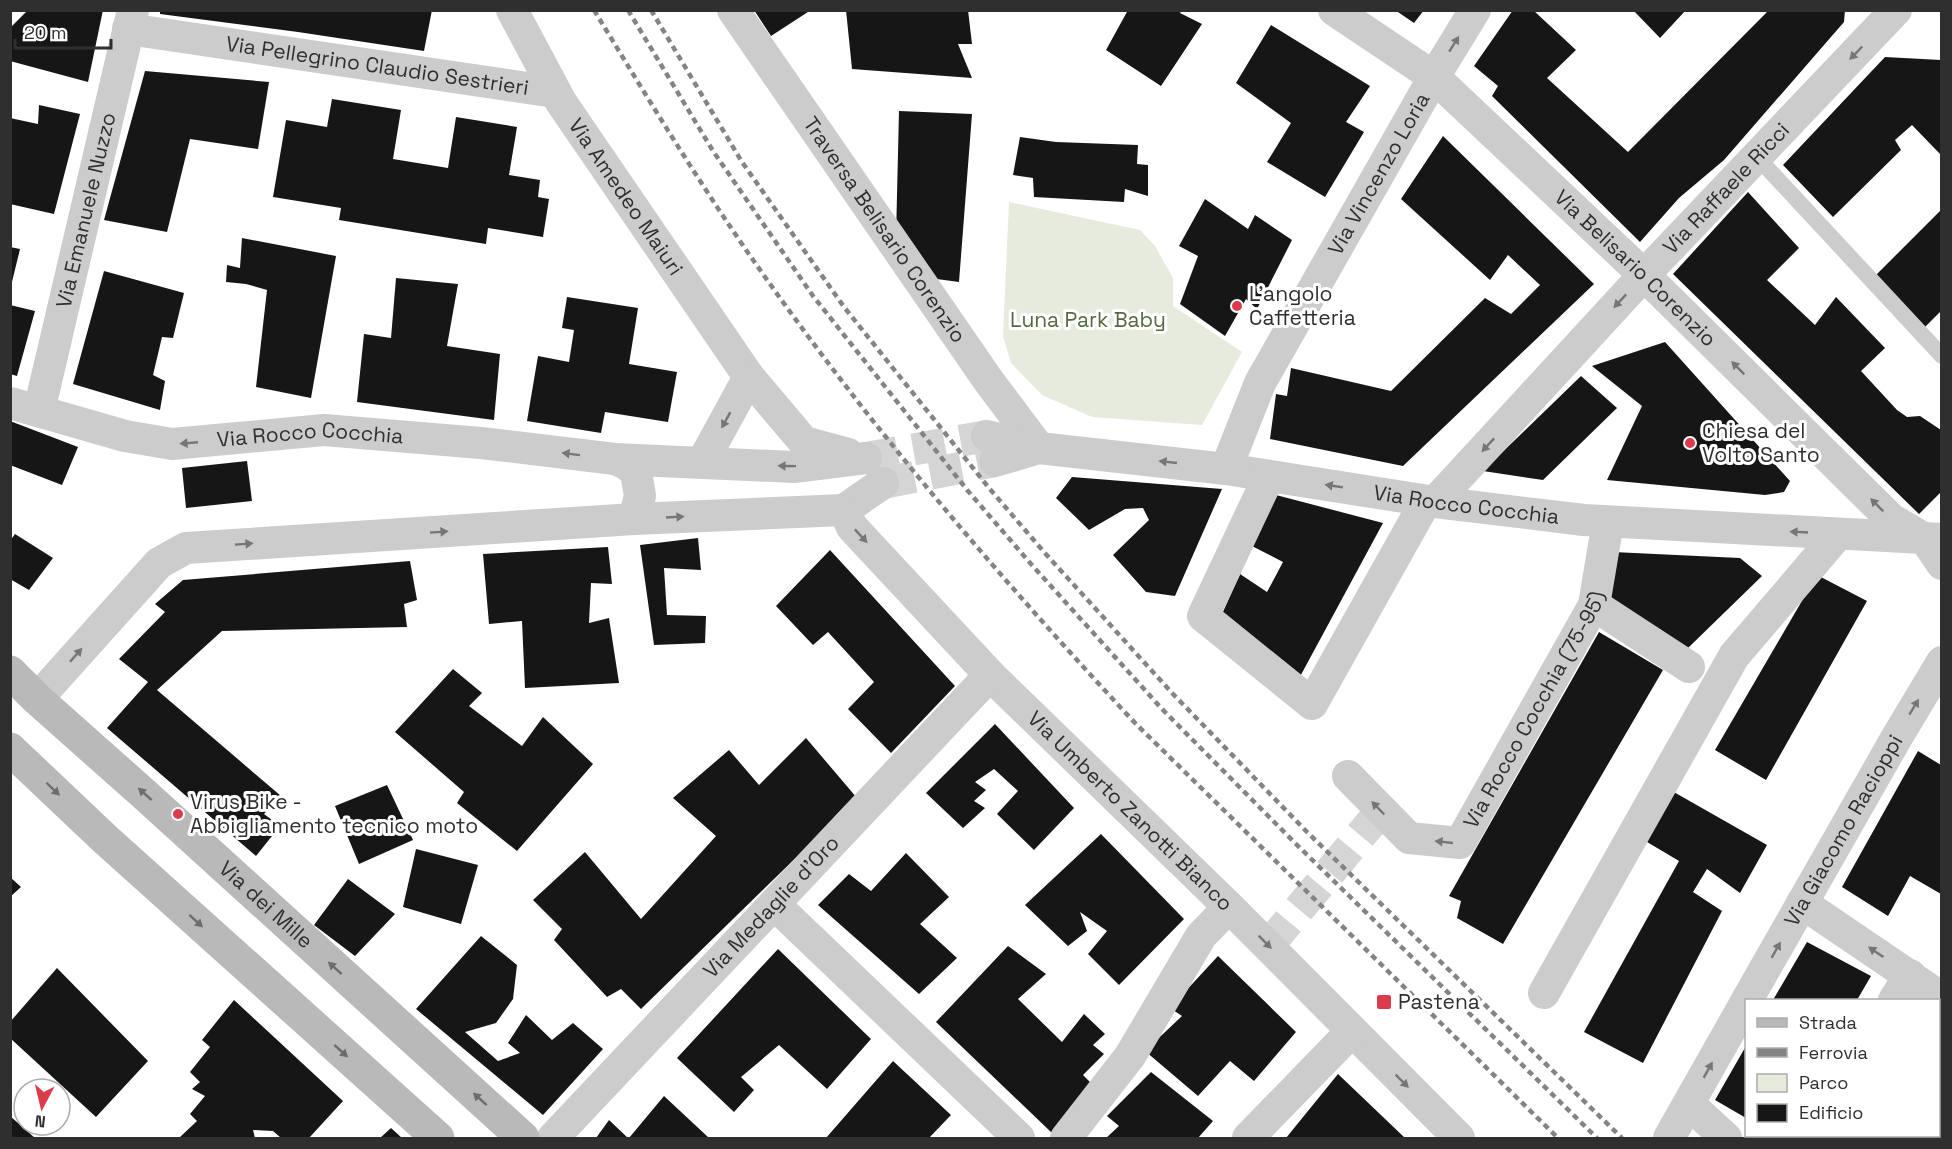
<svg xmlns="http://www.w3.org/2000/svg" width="1952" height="1149" font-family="'Space Grotesk',sans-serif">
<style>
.green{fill:#e6ebde}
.building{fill:#161616}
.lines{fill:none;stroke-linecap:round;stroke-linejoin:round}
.street-tunnel{stroke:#d5d5d5;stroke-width:32;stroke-dasharray:32 16;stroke-linecap:butt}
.lane{stroke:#ccc;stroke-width:16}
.street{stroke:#ccc;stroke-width:32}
.secondary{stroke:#b9b9b9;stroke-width:33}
.rail{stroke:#848484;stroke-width:4.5;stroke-dasharray:6 4.5;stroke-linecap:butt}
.oneway{fill:#767676}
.oneway2{fill:#6d6d6d}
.poi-dot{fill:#dc3b4c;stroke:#fff;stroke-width:2}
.labels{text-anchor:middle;stroke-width:6;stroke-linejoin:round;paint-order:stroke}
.street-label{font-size:21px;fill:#2f2f2f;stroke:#fff}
.poi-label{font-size:21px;fill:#2f2f2f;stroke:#fff;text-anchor:start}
.park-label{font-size:21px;fill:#54693f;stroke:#fff}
</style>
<rect width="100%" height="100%" fill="#fff"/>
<path class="green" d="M1009,202L1140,230L1155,246L1173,278V306L1242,352L1202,425L1092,417L1042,395L1011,363L1003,336Z"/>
<path class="building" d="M28,10H103L88,82L10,61V28Z
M160,10H432L424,51L298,32L160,14Z
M754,10H811L771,36Z
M846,10H968L972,44H958L972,78L852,69Z
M1128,10H1182L1180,13L1202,24L1161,86L1106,50Z
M1395,10H1424L1414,23Z
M1513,10H1533L1576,50L1547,78L1628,152L1769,10H1845L1844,22L1724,160L1679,198L1640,242L1492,96L1498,86L1474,66Z
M1633,10H1686L1660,38Z
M1271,25L1370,86L1346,122L1364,132L1325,197L1267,162L1291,123L1236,83Z
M1885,57L1941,60V155L1912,125L1895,140L1901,150L1833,217L1783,165Z
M145,71L269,82L258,149L190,139L167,232L104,220Z
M332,99L401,110L393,159L448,168L456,117L517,127L509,175L540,180L538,197L549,199L543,237L488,228L486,244L339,220L341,208L273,197L286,120L327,127Z
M39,105L80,114L54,214L10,204V118L38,124Z
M899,111L972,114L959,282L922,277L896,237Z
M1443,136L1594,284L1403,466L1270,439L1276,394L1287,396L1291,368L1391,391L1485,298L1511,314L1540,285L1508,255L1490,280L1401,199Z
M1020,137L1056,142L1138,145L1137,164L1148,165V196L1125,189L1124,202L1034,197L1033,178L1013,175Z
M1748,192L1799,248L1767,280L1815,325L1836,297L1885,348L1861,371L1897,410L1907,417L1920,416L1941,430V492L1919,514L1673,274Z
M1205,199L1248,229L1255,215L1292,240L1257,309L1246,299L1225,336L1180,304L1198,256L1179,246Z
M1941,210V311L1924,328L1874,277Z
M242,238L336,256L311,398L256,387L267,290L246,284L226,282L227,265L240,268Z
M10,247L20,249L11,286H10Z
M104,271L184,293L173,338L162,337L153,375L165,381L160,410L73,384Z
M396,278L458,284L447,346L500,354L494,420L357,402L364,334L391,338Z
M567,297L638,308L629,364L677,372L668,422L605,412L601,433L527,421L538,356L569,362L574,330L562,328Z
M10,305L35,311L17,376L10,374Z
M1665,342L1790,481L1784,492L1765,495L1607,480L1642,406L1592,366Z
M1581,376L1617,408L1543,480L1483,471Z
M10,421L78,447L62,485L10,465Z
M247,461L252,501L186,508L182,468Z
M1072,477L1222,489L1175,596L1146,592L1113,555L1149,520L1143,508L1125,509L1089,530L1056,498Z
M1276,495L1383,523L1296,684L1218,623L1240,574L1267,592L1283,562L1246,543Z
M15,534L53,558L29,590L10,579V541Z
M698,538L701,570L664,568L667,615L706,616L705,643L654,645L640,545Z
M608,547L612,584L591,583L589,623L609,618L619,683L525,688L522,621L489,624L483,554Z
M830,550L955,686L891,753L848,709L874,682L828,632L813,645L776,606Z
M1613,552L1740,558L1762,576L1688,648L1608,603Z
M410,561L417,600L404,604L407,627L222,631L157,690L281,796L264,814L280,826L256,856L107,728L148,682L119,659L165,612L155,604L183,580Z
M1817,575L1867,601L1766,780L1715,750Z
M1599,632L1663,670L1503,944L1457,918L1461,901L1449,896Z
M453,669L482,693L469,706L522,746L543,717L593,764L517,851L457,803L464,792L395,732Z
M995,724L1074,808L1034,850L997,814L1018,791L994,769L975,782L986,790L974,801L985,808L963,828L926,793Z
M806,738L857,798L641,1009L621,989L607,997L554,940L562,929L533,900L585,852L641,919L716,836L673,798L729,750L759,785Z
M1918,751L1941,765V894L1910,876L1888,916L1842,887Z
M387,785L413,840L359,864L335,806Z
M1665,787L1767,845L1740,893L1707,869L1693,892L1722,911L1643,1063L1584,1032L1679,861L1637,836Z
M1101,834L1184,919L1119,985L1088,954L1107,931L1080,912L1087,931L1068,946L1025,905Z
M416,849L478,865L461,924L403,907Z
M906,853L949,897L920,924L957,958L919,994L818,905L849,874L871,891Z
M10,877L21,887L10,897Z
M348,879L395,914L355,956L314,925Z
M481,936L517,965L513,999L496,1023L465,1032L498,1061L520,1053L508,1043L526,1015L552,1040L573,1023L603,1049L543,1115L416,1009Z
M1807,942L1871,976L1857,1000H1773Z
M1008,946L1046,974L1018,999L1062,1042L1084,1014L1105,1034L1093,1045L1104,1054L1083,1075L1092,1084L1052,1133L936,1022Z
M778,949L871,1039L827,1089L779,1045L741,1077L754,1090L734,1112L677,1058Z
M1218,956L1296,1032L1254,1081L1230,1061L1198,1096L1145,1051L1182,1016L1170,1008Z
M57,968L148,1061L96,1117L10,1038V1022Z
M234,1000L343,1101L309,1138H281L273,1131L253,1130L255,1138H179L197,1121L190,1114L205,1096L192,1089L200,1082L190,1072L210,1047L202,1040Z
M1938,1027L1941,1029V1138H1918L1915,1136H1938Z
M1746,1046V1118L1715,1100Z
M893,1061L951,1115L929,1138H826Z
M1151,1072L1213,1121L1198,1138H1106L1119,1126L1107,1116Z
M1338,1074L1405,1138H1286Z
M664,1096L709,1138H629Z
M10,1116L35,1138H10Z
M609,1120L628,1138H596Z
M391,1128L402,1138H380Z
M1833,1136H1865L1868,1138H1831Z"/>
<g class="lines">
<path class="street-tunnel" d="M866,458L987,436
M883,483L995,461
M1268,946L1381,811"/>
<path class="lane" d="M1757,157L1942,356"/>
<g class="street">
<path id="s1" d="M512,10L561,102L749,377L804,442L848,454"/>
<path id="s2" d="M733,10L988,380L1039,448"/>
<path id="s3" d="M1334,10L1434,77L1644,275L1891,519L1925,539L1942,564"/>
<path id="s4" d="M128,29L555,92"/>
<path id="s5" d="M10,403L125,436L172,444L324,430L481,443L615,459L794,467L866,458"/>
<path id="s6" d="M39,411L133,10"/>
<path d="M987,436L1038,448"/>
<path d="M615,459L626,464L636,472L640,496L634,519"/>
<path id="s7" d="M995,461L1039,448L1226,469L1435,502L1584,520L1942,539"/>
<path d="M702,463L749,377"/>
<path id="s8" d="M1226,469L1260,383L1434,77L1475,10"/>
<path d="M1269,476L1203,616L1312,704L1426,501"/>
<path id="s9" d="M883,483L844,510L852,527L990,675L1229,907L1459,1138"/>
<path id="s10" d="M1435,502L1644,275L1896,10"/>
<path d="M1594,605L1689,667"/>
<path d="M37,699L159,563L186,548L634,519L844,510"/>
<path id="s11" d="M1348,776L1409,838L1460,843L1594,605L1608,522"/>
<path d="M1802,903L1942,998"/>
<path d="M774,904L1019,1138"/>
<path d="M1544,993L1734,656L1838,534"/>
<path id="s12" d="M1747,1000L1897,737L1942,662"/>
<path d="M1894,1000L1910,975"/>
<path d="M1689,1104L1726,1138"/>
<path d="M1897,1136L1900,1138"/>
<path id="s13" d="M553,1138L990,675"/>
<path d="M1066,1138L1130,1056L1201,936L1229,907"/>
<path d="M1248,1138L1352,1031"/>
<path d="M1669,1138L1746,1002"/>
<path d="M1805,1138L1807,1136"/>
</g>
<g class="secondary">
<path id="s14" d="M10,672L37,699L144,794L523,1138"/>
<path d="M10,749L105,839L438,1138"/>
</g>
<path class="rail" d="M594,10C642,89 690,168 742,244C859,414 995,573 1136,724L1558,1138
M628,10L713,151L813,296L968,491L1031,564L1162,709L1296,844L1597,1138
M651,10L742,162L844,307L989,488L1044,552L1173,694L1307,832L1622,1138"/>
</g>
<defs><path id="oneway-solid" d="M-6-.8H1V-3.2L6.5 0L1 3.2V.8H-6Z" transform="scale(1.5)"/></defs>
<g class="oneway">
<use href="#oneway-solid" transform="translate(1454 44) rotate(-58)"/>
<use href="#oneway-solid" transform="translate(1856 53) rotate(134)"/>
<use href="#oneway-solid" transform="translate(1620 301) rotate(133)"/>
<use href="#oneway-solid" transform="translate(1738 368) rotate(-135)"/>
<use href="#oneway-solid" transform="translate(726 420) rotate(119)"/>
<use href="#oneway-solid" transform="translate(189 443) rotate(175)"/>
<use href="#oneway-solid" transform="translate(1488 445) rotate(133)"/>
<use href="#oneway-solid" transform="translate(571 454) rotate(-173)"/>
<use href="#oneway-solid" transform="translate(1168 462) rotate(-174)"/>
<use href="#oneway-solid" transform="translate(787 466) rotate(-179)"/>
<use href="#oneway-solid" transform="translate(1334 486) rotate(-171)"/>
<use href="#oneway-solid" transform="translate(1877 505) rotate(-135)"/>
<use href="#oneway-solid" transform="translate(675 517) rotate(-3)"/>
<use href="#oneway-solid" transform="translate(439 532) rotate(-4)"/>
<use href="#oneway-solid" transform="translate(1799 532) rotate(-177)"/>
<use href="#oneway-solid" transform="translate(861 536) rotate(47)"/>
<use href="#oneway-solid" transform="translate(244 544) rotate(-4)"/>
<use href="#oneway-solid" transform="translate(76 655) rotate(-49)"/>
<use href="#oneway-solid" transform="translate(1914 707) rotate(-59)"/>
<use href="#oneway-solid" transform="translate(1378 808) rotate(-134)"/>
<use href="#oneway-solid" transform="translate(1444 842) rotate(-174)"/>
<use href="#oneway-solid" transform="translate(1265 942) rotate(45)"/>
<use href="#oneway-solid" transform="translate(1776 950) rotate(-61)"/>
<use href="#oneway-solid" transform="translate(1876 952) rotate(-146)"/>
<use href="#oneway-solid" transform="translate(1708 1070) rotate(-61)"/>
<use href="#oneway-solid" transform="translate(1402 1081) rotate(45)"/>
</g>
<g class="oneway2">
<use href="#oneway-solid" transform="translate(53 789) rotate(44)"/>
<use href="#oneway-solid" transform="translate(145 794) rotate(-138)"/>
<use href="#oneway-solid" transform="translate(196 921) rotate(42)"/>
<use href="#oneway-solid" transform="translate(335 968) rotate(-138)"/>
<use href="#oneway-solid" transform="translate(341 1051) rotate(42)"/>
<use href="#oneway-solid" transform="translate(480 1099) rotate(-138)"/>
</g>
<g class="poi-dot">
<circle cx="1237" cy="306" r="6"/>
<circle cx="1690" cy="443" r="6"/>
<circle cx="178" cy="814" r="6"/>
<rect x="1376" y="994" width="16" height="16" rx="3"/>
</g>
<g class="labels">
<g class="street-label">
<text dy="7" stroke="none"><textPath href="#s4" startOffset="252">Via Pellegrino Claudio Sestrieri</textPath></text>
<text dy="7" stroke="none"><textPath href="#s8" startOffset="333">Via Vincenzo Loria</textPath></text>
<text dy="7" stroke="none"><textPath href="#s10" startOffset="428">Via Raffaele Ricci</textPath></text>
<text dy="7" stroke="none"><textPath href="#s1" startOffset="219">Via Amedeo Maiuri</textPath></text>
<text dy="7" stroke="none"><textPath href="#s6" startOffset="206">Via Emanuele Nuzzo</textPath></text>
<text dy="7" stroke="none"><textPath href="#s2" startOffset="267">Traversa Belisario Corenzio</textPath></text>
<text dy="7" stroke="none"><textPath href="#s3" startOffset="398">Via Belisario Corenzio</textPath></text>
<text dy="7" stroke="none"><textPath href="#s5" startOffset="306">Via Rocco Cocchia</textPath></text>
<text dy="7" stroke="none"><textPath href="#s7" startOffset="477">Via Rocco Cocchia</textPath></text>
<text dy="7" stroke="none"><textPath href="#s11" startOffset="291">Via Rocco Cocchia (75-95)</textPath></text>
<text dy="7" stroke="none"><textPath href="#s9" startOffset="464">Via Umberto Zanotti Bianco</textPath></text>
<text dy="7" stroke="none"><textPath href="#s12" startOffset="195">Via Giacomo Racioppi</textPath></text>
<text dy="7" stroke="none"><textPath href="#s14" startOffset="346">Via dei Mille</textPath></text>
<text dy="7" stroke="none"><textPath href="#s13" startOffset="318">Via Medaglie d'Oro</textPath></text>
</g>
<g class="poi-label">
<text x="1249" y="301">L'angolo<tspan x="1249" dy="24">Caffetteria</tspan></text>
<text x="1702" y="438">Chiesa del<tspan x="1702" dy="24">Volto Santo</tspan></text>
<text x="190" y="809">Virus Bike -<tspan x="190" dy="24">Abbigliamento tecnico moto</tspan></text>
<text x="1398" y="1009">Pastena</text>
</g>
<g class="park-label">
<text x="1088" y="327">Luna Park Baby</text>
</g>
</g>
<rect width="1952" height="1149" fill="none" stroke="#2f2f2f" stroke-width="24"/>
<rect x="1745" y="999" width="195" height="138" fill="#ffffff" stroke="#acacac" stroke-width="1.5"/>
<rect x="1757" y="1018" width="30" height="9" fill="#b9b9b9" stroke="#acacac" stroke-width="1.5"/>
<text x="1799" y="1029" font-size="18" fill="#2f2f2f">Strada</text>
<rect x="1757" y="1048" width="30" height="9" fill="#848484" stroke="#acacac" stroke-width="1.5"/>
<text x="1799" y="1059" font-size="18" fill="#2f2f2f">Ferrovia</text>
<rect x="1757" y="1074" width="30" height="18" fill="#e6ebde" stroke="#acacac" stroke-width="1.5"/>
<text x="1799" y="1089" font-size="18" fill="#2f2f2f">Parco</text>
<rect x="1757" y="1104" width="30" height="18" fill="#161616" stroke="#acacac" stroke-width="1.5"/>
<text x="1799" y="1119" font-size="18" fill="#2f2f2f">Edificio</text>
<g transform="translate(42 1107) rotate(187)"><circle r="28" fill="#ffffff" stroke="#acacac" stroke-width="1.5"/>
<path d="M0-4.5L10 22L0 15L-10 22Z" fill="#dc3b4c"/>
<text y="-9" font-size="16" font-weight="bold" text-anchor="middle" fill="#2f2f2f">N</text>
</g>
<path d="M15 39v9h96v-9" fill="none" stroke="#2f2f2f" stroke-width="3"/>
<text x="24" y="39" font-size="18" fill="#2f2f2f" stroke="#ffffff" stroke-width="4.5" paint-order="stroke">20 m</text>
</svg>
